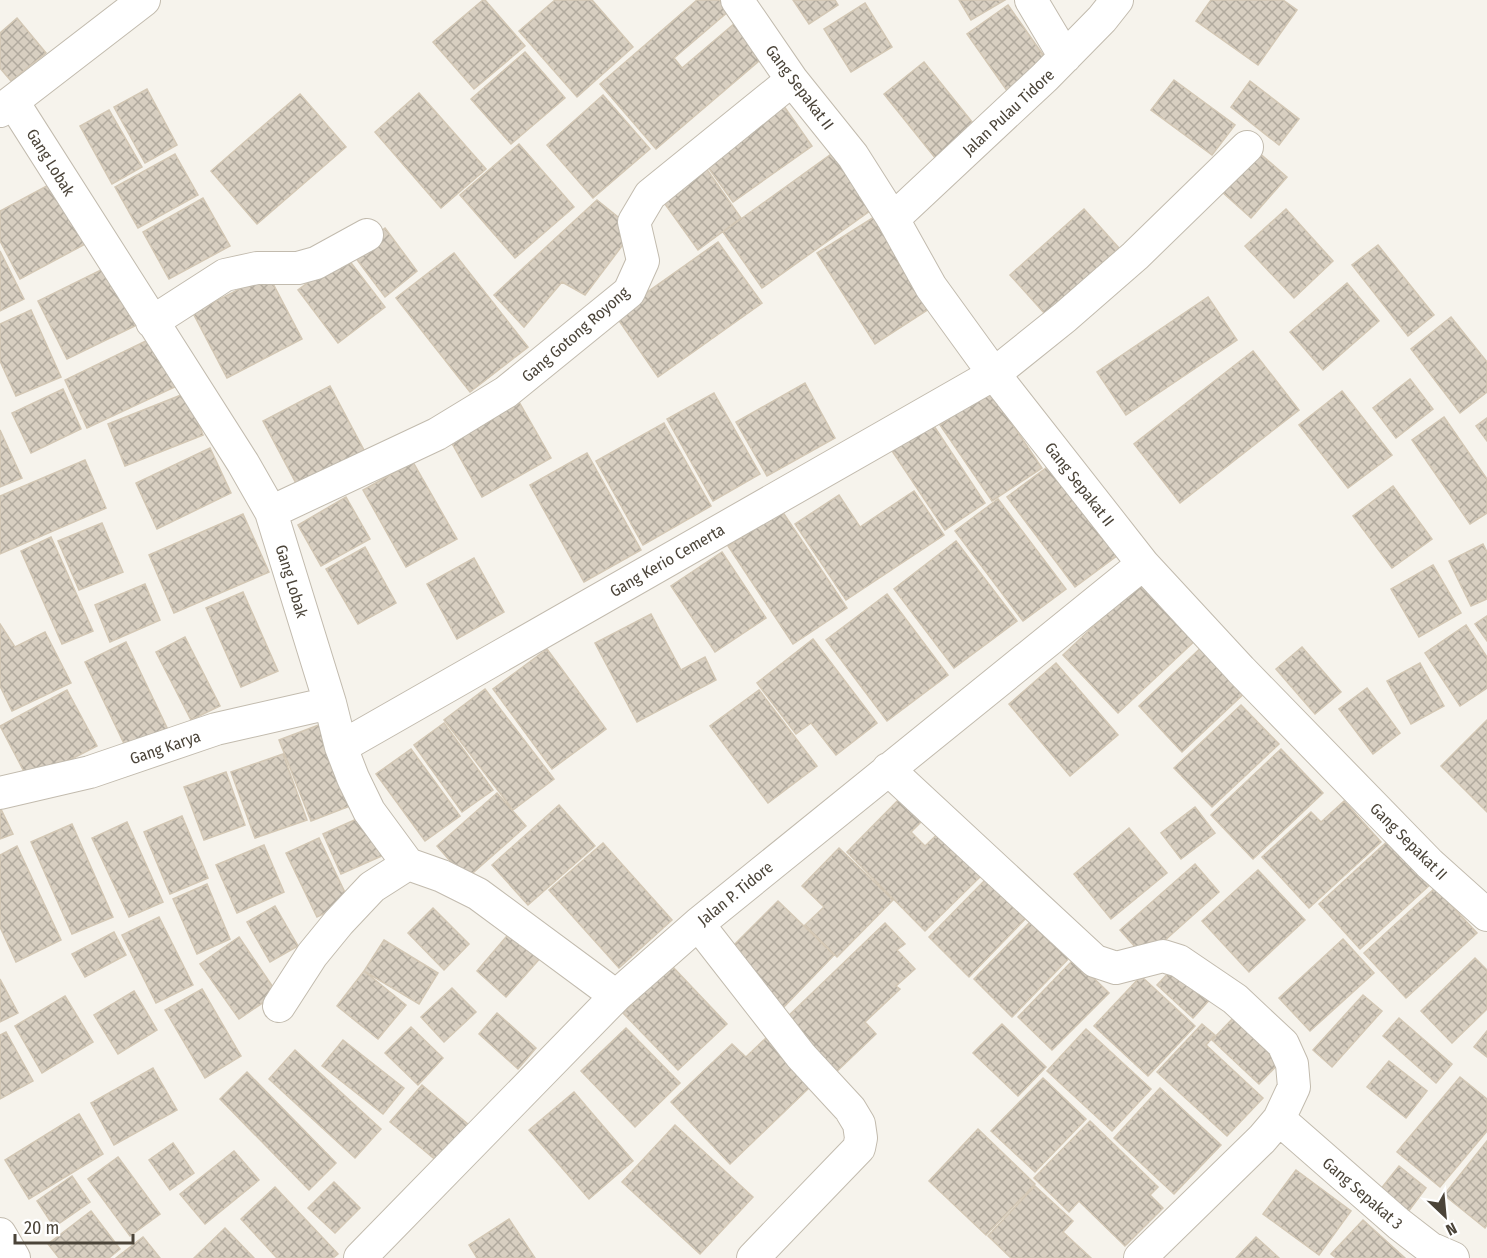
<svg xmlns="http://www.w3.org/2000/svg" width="1487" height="1258" font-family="'Fira Sans Condensed',sans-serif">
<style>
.building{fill:url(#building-cross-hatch);stroke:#d3c7b4;stroke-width:1.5}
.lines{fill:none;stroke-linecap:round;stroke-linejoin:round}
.street-casing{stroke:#c2bbae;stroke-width:34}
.street{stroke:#fff;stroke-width:32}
.labels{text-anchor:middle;stroke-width:4.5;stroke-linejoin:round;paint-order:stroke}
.street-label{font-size:16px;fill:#4b4439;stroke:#fff}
</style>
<defs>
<pattern id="building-cross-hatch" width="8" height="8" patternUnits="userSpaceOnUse" patternTransform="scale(1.5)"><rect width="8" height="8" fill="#d8cfc1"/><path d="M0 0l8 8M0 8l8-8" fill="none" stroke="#b1aa9e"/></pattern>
</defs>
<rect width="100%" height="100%" fill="#f6f3ec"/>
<path class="building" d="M483,0H485L525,46L474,89L433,42Z
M555,0H592L633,47L577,97L519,31Z
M697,0H719L729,11L674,58L682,68L735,23L765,56L656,149L600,84Z
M793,0H835L838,5L809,24Z
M959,0H1005L971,20Z
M1211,0H1283L1297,10L1258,65L1196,21Z
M865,3L892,47L851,72L824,29Z
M1008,5L1051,66L1010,95L967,34Z
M17,18L46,53L11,81L0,68V33Z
M525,52L565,98L511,144L471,99Z
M924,62L976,127L936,159L884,94Z
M1174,80L1235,125L1212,155L1151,110Z
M1250,81L1299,119L1279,145L1231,107Z
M147,89L177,145L145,163L114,107Z
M419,93L486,169L441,208L375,132Z
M300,94L346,147L257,224L211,171Z
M603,95L650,149L593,198L547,145Z
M781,102L812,146L733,202L702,159Z
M109,110L142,167L112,184L80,126Z
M519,144L574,207L515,258L460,195Z
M1257,151L1287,177L1251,218L1221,191Z
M834,152L874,208L762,288L723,232Z
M175,154L198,195L138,228L115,187Z
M701,161L741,218L698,250L657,193Z
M56,181L89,242L20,279L0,241V211Z
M203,198L230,246L169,279L143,232Z
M597,200L634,230L585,295L562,282L524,327L494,295Z
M1084,209L1119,248L1045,314L1010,275Z
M1286,209L1333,261L1294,298L1245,246Z
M874,217L932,307L875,344L817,253Z
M385,228L417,271L385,297L352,253Z
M718,242L762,303L658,377L615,315Z
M1378,245L1434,315L1408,336L1352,265Z
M0,251L24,299L0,311Z
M454,253L528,347L470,392L396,298Z
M345,255L385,307L338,343L298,290Z
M107,267L137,325L67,359L38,301Z
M268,274L302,339L227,378L193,313Z
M1347,283L1379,321L1323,370L1290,332Z
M1208,297L1237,340L1126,415L1097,372Z
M31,310L61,377L16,396L0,361V324Z
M1451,317L1487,362V392L1460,413L1411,349Z
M154,337L177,386L87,428L65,380Z
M1253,351L1299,410L1180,503L1134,444Z
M1410,379L1433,409L1396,438L1373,408Z
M805,383L835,438L767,476L736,422Z
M330,386L365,452L298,487L263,421Z
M63,389L81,429L31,453L12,413Z
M990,391L1042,468L992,501L940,425Z
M1342,391L1392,455L1348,488L1299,425Z
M186,393L203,435L125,466L108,424Z
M714,393L760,474L713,501L667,419Z
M518,400L551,458L482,497L449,438Z
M1444,417L1487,479V513L1470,524L1412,440Z
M1487,418V441L1476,426Z
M930,420L985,503L945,530L890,448Z
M664,423L711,506L643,545L596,461Z
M0,430L22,478L0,487Z
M210,448L231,493L157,529L136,483Z
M587,453L641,550L584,582L530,485Z
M85,460L106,508L0,554V496Z
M413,462L457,539L406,567L363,490Z
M1050,465L1122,552L1075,587L1007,497Z
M1393,486L1432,539L1392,568L1353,516Z
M914,491L944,535L846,600L795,524L839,495L860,527Z
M346,497L370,539L321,566L298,525Z
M998,499L1066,589L1023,621L955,531Z
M782,511L847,608L793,644L728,546Z
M243,514L269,572L174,613L149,555Z
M102,523L123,572L79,590L58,541Z
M51,537L93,631L62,644L21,551Z
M956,541L1017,621L954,668L894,589Z
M1483,544L1487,552V599L1471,606L1449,561Z
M365,547L396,603L358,624L326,569Z
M722,552L766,618L715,652L671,586Z
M474,558L504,612L457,639L427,584Z
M1433,565L1461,613L1419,637L1391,589Z
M1145,578L1200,636L1118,713L1063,655Z
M145,584L160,620L110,642L95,605Z
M243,592L278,671L241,687L206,608Z
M887,594L948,675L887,721L826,640Z
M651,614L681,670L705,657L716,680L637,722L595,643Z
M1487,616V641L1475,624Z
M0,624L15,647L45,632L71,683L12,711L0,686Z
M1466,625L1487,657V688L1460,706L1425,653Z
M185,637L220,706L191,720L156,652Z
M813,639L877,723L836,755L811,723L796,734L757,683Z
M126,642L170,734L129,754L85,662Z
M1207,642L1250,688L1182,752L1139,706Z
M1302,647L1341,692L1315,714L1276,669Z
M547,649L606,729L552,769L493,689Z
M1056,663L1118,735L1070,776L1009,704Z
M1420,663L1444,706L1411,724L1387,681Z
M1367,688L1400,733L1373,754L1339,709Z
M485,689L554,779L513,810L444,720Z
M67,690L97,746L29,781L0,726Z
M759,690L817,766L768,803L710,726Z
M1241,705L1279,744L1212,807L1174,768Z
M1487,720V812L1441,766Z
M324,723L355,804L311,821L279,740Z
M444,723L493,790L462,812L414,745Z
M411,749L460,816L425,841L376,774Z
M1281,749L1323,793L1253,859L1211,815Z
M283,754L307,820L255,838L231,772Z
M226,772L245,825L204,840L184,787Z
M908,790L930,813L911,832L925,846L945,827L988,869L925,931L847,852Z
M497,793L526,826L466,879L437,846Z
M1344,801L1381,842L1309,908L1262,857L1311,812L1321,822Z
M559,805L595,846L528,905L492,865Z
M0,807L13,834L0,839Z
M1195,807L1215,833L1181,859L1161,833Z
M368,814L386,854L341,874L323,834Z
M182,816L208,878L170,894L144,832Z
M127,822L163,902L129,917L92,838Z
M72,824L113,917L72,934L31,842Z
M1129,828L1167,873L1111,919L1074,874Z
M1392,837L1433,882L1360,949L1319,904Z
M319,838L349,901L317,917L286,853Z
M603,843L672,920L619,968L549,890Z
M264,845L284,892L237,913L216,865Z
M17,846L61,940L16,962L0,927V855Z
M839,848L893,900L837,957L805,925L824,907L802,886Z
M1195,864L1219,892L1145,958L1120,930Z
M1258,870L1305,920L1249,972L1202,921Z
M988,877L1028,916L969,977L929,937Z
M207,884L230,939L197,954L173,899Z
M1435,888L1477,933L1406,998L1364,953Z
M778,901L834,955L782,1009L726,953Z
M275,906L298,946L270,962L247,922Z
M433,908L469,944L444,970L408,933Z
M1036,916L1074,953L1012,1017L974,979Z
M159,917L193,985L156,1003L122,935Z
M885,923L905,944L897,950L915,969L896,986L900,989L865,1022L876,1034L833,1075L782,1022Z
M512,930L542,956L506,997L477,971Z
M114,932L126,955L85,977L72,954Z
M239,937L277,993L239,1019L200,964Z
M1343,939L1374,973L1310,1031L1279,998Z
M384,940L438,973L419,1004L364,971Z
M1475,958L1487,970V1009L1452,1043L1421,1011Z
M1074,959L1109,993L1052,1050L1018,1017Z
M1177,964L1213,996L1193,1018L1157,985Z
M672,966L727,1024L678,1070L623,1013Z
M364,971L406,1005L378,1039L337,1006Z
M1141,976L1195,1026L1148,1076L1094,1026Z
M0,979L18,1013L0,1022Z
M452,988L476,1012L444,1042L421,1017Z
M202,989L241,1056L205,1078L165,1010Z
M134,991L157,1030L118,1054L94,1015Z
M1363,995L1382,1011L1332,1067L1313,1050Z
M65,996L93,1042L42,1073L15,1026Z
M497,1013L536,1048L518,1069L479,1034Z
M1237,1014L1285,1057L1259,1084L1212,1040Z
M1399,1018L1452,1064L1436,1083L1383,1036Z
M1002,1024L1046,1067L1018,1096L973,1053Z
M1202,1024L1215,1035L1206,1045L1263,1098L1227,1136L1157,1072Z
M411,1027L443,1058L418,1085L385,1053Z
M626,1028L680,1083L635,1127L581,1071Z
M1086,1029L1151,1089L1112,1131L1047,1071Z
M1487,1031V1057L1474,1047Z
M6,1032L33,1081L0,1099V1035Z
M766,1038L812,1085L730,1164L671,1102L732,1044L746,1057Z
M343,1040L404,1088L383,1114L322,1066Z
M295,1050L381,1129L355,1158L269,1079Z
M1389,1061L1427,1091L1406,1118L1367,1087Z
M153,1068L177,1110L114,1145L91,1103Z
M247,1072L336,1163L309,1190L220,1099Z
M1460,1077L1487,1099V1131L1440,1187L1397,1152Z
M1043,1078L1086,1119L1035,1172L991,1131Z
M422,1085L475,1130L444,1167L390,1122Z
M1160,1088L1221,1145L1174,1194L1114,1138Z
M574,1092L633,1161L589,1199L529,1130Z
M79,1114L103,1154L29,1199L5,1160Z
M1090,1121L1158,1187L1150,1195L1163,1208L1125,1246L1079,1201L1069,1212L1034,1178Z
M675,1125L753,1197L700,1254L622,1182Z
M978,1129L1035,1184L986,1235L929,1181Z
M1487,1141V1225L1485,1228L1444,1195Z
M173,1143L194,1173L170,1190L149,1160Z
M234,1151L259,1180L205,1224L180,1194Z
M118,1157L160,1214L130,1236L88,1179Z
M1399,1166L1426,1188L1408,1212L1380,1190Z
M1296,1170L1351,1211L1319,1255L1263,1214Z
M72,1176L90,1202L54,1227L37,1201Z
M334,1182L360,1208L335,1233L308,1208Z
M1035,1186L1073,1221L1063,1232L1091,1258H1011L988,1236Z
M275,1187L338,1254L333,1258H277L241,1219Z
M91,1211L120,1249L109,1258H59L48,1244Z
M509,1219L535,1258H477L469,1245Z
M1363,1220L1405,1258H1336L1331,1254Z
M225,1228L254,1258H194Z
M143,1237L160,1258H116Z
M1256,1237L1279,1258H1236Z"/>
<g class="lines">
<g class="street-casing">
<path id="street" d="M737,0L792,80L853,156L893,219L931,287L994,374L1143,564L1241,670L1430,864L1487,915
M1031,0L1065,57
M13,102L243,463L271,512L330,703L341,747L353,778L369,811L408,864L442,876L478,894L616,996
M0,111L144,0
M893,219L1045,77L1102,19L1117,0
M152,322L225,275L257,268H298L316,263L367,235
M271,512L437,434L506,392L629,292L643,261L634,222L650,195L792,80
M341,747L994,374L1065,317L1135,256L1247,147
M888,769L1095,961L1116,968L1163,956L1179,961L1235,999L1283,1044L1292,1064L1294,1087L1279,1119L1262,1139L1140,1258
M0,793L90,772L216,729L330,703
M698,924L801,1056L850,1109L859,1124L861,1138L859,1148L753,1258
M279,1006L312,955L339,922L372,887L408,864
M1279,1119L1399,1224L1430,1248L1453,1258
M0,1234L14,1258
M360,1258L616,996L698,924L1143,564"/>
</g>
<use href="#street" class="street"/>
</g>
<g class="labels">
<g class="street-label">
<text transform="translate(800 87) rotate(53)" y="6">Gang Sepakat II</text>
<text transform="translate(1008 112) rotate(-43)" y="6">Jalan Pulau Tidore</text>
<text transform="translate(51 162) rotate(58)" y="6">Gang Lobak</text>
<text transform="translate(575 334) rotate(-41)" y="6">Gang Gotong Royong</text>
<text transform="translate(1080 484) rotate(52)" y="6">Gang Sepakat II</text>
<text transform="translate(667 560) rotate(-30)" y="6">Gang Kerio Cemerta</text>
<text transform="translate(292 581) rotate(73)" y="6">Gang Lobak</text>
<text transform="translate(165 747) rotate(-19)" y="6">Gang Karya</text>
<text transform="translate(1409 841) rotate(45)" y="6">Gang Sepakat II</text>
<text transform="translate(735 893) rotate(-39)" y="6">Jalan P. Tidore</text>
<text transform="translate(1363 1193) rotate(41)" y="6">Gang Sepakat 3</text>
</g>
</g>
<g transform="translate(1445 1216) rotate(154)" stroke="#ffffff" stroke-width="4.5" paint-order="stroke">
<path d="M0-4.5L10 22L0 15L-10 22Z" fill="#4b4439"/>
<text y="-9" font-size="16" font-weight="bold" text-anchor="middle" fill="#4b4439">N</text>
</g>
<path d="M15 1234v9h118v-9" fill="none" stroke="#4b4439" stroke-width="3"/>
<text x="24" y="1234" font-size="18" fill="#4b4439" stroke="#ffffff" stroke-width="4.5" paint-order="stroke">20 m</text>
</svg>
